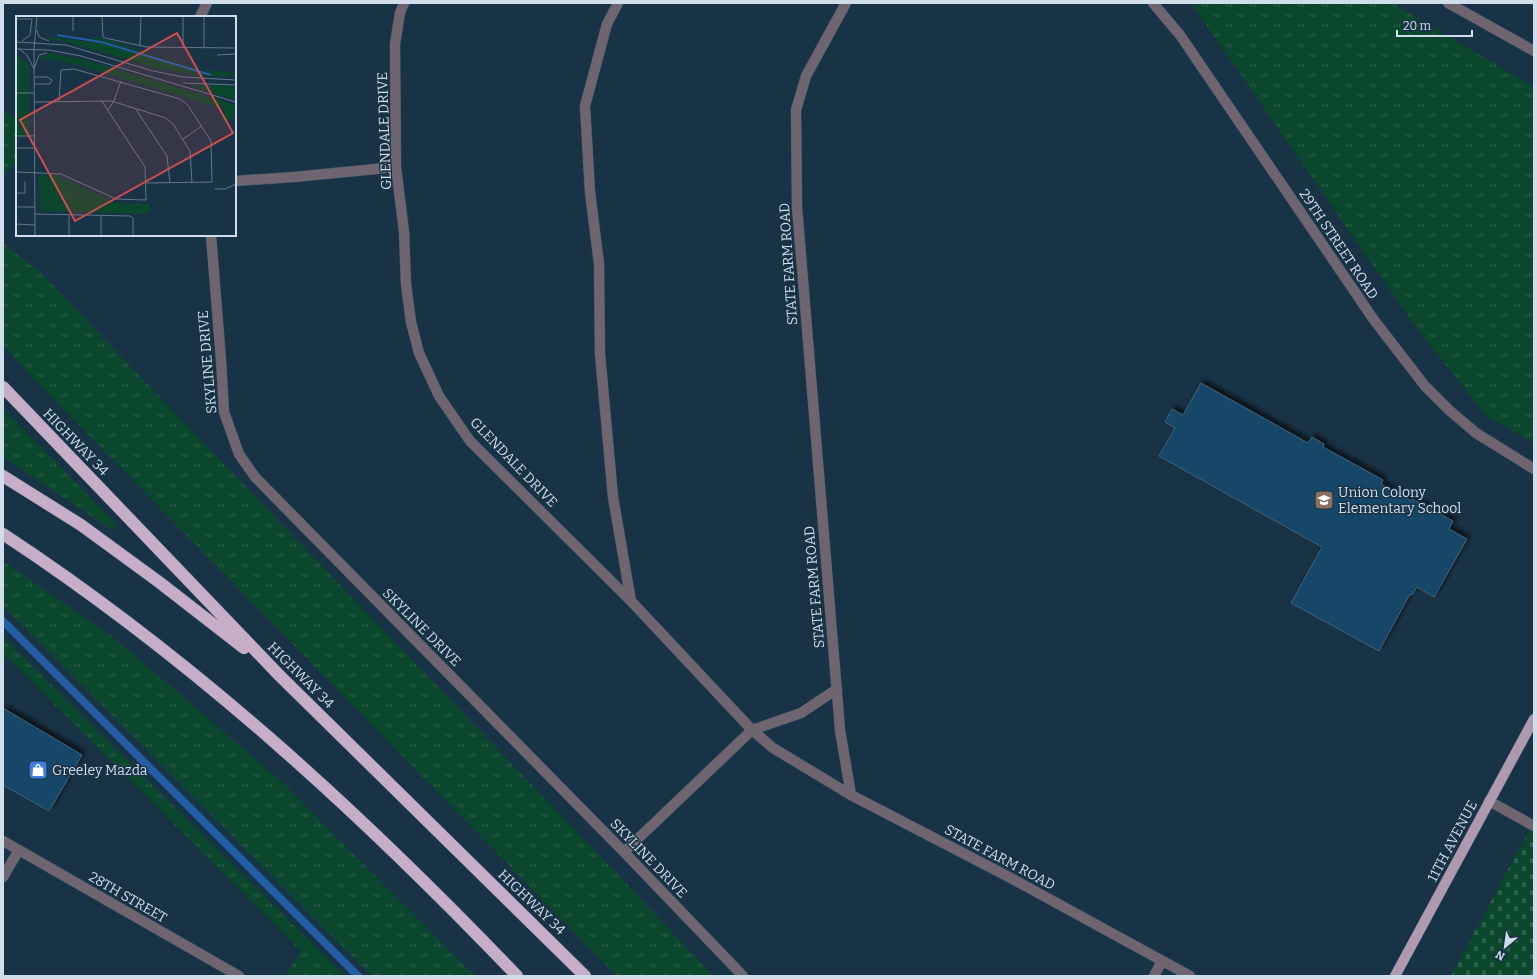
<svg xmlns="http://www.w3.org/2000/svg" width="1537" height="979" font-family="Bitter,serif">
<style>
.grass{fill:url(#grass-tufts)}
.cemetery{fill:url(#cemetery-stones)}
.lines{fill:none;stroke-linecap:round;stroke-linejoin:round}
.stream{stroke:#235ea5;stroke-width:8}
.building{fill:#144769;stroke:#446075;filter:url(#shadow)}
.minor-casing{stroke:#3a5264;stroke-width:11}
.major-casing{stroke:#3a5264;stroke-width:11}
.highway-casing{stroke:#3a5264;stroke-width:13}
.minor{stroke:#6f6570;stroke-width:10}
.major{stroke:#ae99af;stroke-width:10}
.highway{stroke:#c6adc8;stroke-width:12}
.labels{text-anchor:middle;stroke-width:3;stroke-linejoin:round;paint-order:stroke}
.street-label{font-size:14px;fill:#cfdeea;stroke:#193346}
.poi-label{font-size:14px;fill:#cfdeea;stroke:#193346;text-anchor:start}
.inset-river{fill:none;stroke:#235ea5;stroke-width:2}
.inset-road{fill:none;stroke:#627788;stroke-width:1}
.view{fill:#d54c4f;fill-opacity:0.15;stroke:#d54c4f;stroke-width:2}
.inset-edge{fill:none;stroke:#cfdeea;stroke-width:2}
</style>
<defs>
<pattern id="grass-tufts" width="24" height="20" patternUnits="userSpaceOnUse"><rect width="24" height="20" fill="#0b472c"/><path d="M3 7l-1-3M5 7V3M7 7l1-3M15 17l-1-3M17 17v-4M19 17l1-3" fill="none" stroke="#2e614b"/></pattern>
<pattern id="cemetery-stones" width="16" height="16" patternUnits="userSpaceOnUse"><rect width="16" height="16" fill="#0b472c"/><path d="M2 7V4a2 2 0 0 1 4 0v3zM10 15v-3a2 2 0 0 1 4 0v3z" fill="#2e614b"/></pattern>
<filter id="shadow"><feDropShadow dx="3.5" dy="-3.5" stdDeviation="2" flood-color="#0009"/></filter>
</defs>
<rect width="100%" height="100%" fill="#193346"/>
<path class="grass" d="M1191,3H1392L1534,87V443L1485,415L1410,319Z
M3,111L15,117L17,120V160L3,177Z
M3,243L42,274L625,882L713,976H617L31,376L3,345Z
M3,408L117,525L114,531L3,457Z
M3,561L114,638L280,780L475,976H372L3,606Z
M3,637L345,976H285L301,951L3,653Z"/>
<path class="cemetery" d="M1532,825L1534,826V976H1451Z"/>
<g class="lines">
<path class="stream" d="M3,621L358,976"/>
</g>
<path class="building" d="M1201,383L1308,443L1312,437L1324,444L1323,447L1383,480L1381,484L1411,501L1412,499L1453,521L1449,529L1467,539L1434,597L1417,587L1412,595L1410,594L1379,651L1291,603L1322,547L1159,456L1175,428L1165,422L1172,409L1183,415Z
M3,708L82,755L49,811L3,785Z"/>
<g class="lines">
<g class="minor-casing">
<path id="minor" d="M404,3L400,13L395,44L396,167L404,232L406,284L411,322L419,353L439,396L470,441L631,601L752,730L773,748L851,795L1009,877L1190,976
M618,3L607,24L585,106L590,192L599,264L600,354L613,497L631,601
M846,3L806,76L796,110L797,207L840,730L851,795
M1153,3L1180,35L1374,320L1425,386L1449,410L1476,433L1534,469
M1448,3L1534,51
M200,17L207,3
M235,181L294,177L396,167
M211,235L221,360L224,412L239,454L255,477L624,852L743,976
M1489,801L1534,826
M3,841L239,976
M624,852L752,730L801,713L837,689
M3,877L19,850
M1154,976L1162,961"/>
</g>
<g class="major-casing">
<path id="major" d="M1395,976L1534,719"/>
</g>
<g class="highway-casing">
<path id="highway" d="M3,387L280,676L585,976
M3,476L81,525L159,582L244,648
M3,534C193,659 360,812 517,976"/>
</g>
<use href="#minor" class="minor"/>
<use href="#major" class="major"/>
<use href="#highway" class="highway"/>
</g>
<defs>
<g id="school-square" transform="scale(1)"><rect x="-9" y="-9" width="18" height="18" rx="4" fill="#8d6e63" stroke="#193346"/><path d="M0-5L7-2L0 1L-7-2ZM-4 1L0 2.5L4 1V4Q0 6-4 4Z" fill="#fff"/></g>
<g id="shop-square" transform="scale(1)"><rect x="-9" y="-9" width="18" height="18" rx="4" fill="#3f7fe0" stroke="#193346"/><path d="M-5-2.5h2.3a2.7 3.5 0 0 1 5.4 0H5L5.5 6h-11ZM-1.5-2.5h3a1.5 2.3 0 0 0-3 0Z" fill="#fff"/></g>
</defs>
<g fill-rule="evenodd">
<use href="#school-square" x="1324" y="500"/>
<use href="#shop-square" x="38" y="770"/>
</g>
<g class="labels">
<g class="street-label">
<text transform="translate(384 131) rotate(-92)" y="5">GLENDALE DRIVE</text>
<text transform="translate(1339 244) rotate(56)" y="5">29TH STREET ROAD</text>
<text transform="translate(788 264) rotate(-94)" y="5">STATE FARM ROAD</text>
<text transform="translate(207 362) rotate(-95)" y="5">SKYLINE DRIVE</text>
<text transform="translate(76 442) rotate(46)" y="5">HIGHWAY 34</text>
<text transform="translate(514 462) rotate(46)" y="5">GLENDALE DRIVE</text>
<text transform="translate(814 587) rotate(-95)" y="5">STATE FARM ROAD</text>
<text transform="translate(422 627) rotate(45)" y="5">SKYLINE DRIVE</text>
<text transform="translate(301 675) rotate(45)" y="5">HIGHWAY 34</text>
<text transform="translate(1452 841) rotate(-62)" y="5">11TH AVENUE</text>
<text transform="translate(1000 857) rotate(28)" y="5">STATE FARM ROAD</text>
<text transform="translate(649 858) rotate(46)" y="5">SKYLINE DRIVE</text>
<text transform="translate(128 897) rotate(30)" y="5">28TH STREET</text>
<text transform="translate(532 902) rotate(44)" y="5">HIGHWAY 34</text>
</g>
<g class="poi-label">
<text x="1338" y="497">Union Colony<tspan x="1338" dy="16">Elementary School</tspan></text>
<text x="52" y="775">Greeley Mazda</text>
</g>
</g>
<g transform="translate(16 16)">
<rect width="220" height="220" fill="#193346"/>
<path d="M35,21L84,27L196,59L191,55L86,25L68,23L84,22L128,35L132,33V37L191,54L220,57V60H188L144,53L47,25L30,23ZM33,37L70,44L220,89V98L216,104L209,106L206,104L208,93L65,50L39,44L23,43ZM175,69L220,70V84L175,70ZM25,159H41L99,187L133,188V198L25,195L22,162Z" fill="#0b472c"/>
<path d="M0,38L13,49V120H0Z" fill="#0b472c"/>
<path class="inset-river" d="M41,19L85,26L195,59"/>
<path class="inset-road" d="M57,0V15M86,0L87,21L89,22L131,31L220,32M0,3H16M21,14L23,21L33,25M6,25L14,19L16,3M0,26L50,29L137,55L167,61L220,64M124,30L125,0M167,31V0M188,31V0M0,33L33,34L65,40L220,86M3,33L11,39L18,53M201,39L220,38M18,53L23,39L31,37M18,61H31L36,64L34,68H18M167,67L220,69M0,77H18M43,85L45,54L58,53L164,83L171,88L195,125L196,166L130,167M18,86L95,85L150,102L157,108L174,135L176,167M119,92L151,140L154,167M92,94L98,85L105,65M0,120H19M167,123L186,110M0,132H19M0,156L45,158L100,183L130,184L129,151L85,84M199,173H209L220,168M0,177H9V165M0,191H19M19,198L114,200L117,202V220M53,199V220M85,199V220M0,208L19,209M19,220L18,33L21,0"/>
<path class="view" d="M161,17L217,117L59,205L4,104Z"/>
<rect width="220" height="220" class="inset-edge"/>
</g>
<rect width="1537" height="979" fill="none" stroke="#cfdeea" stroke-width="8"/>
<g transform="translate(1505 947) rotate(209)" stroke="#193346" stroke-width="3" paint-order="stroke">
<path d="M0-3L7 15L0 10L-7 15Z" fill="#cfdeea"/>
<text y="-6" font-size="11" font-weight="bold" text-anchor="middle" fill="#cfdeea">N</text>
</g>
<path d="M1397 30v6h75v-6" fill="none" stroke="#cfdeea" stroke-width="2"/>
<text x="1403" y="30" font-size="12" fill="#cfdeea" stroke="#193346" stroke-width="3" paint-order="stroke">20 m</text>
</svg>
